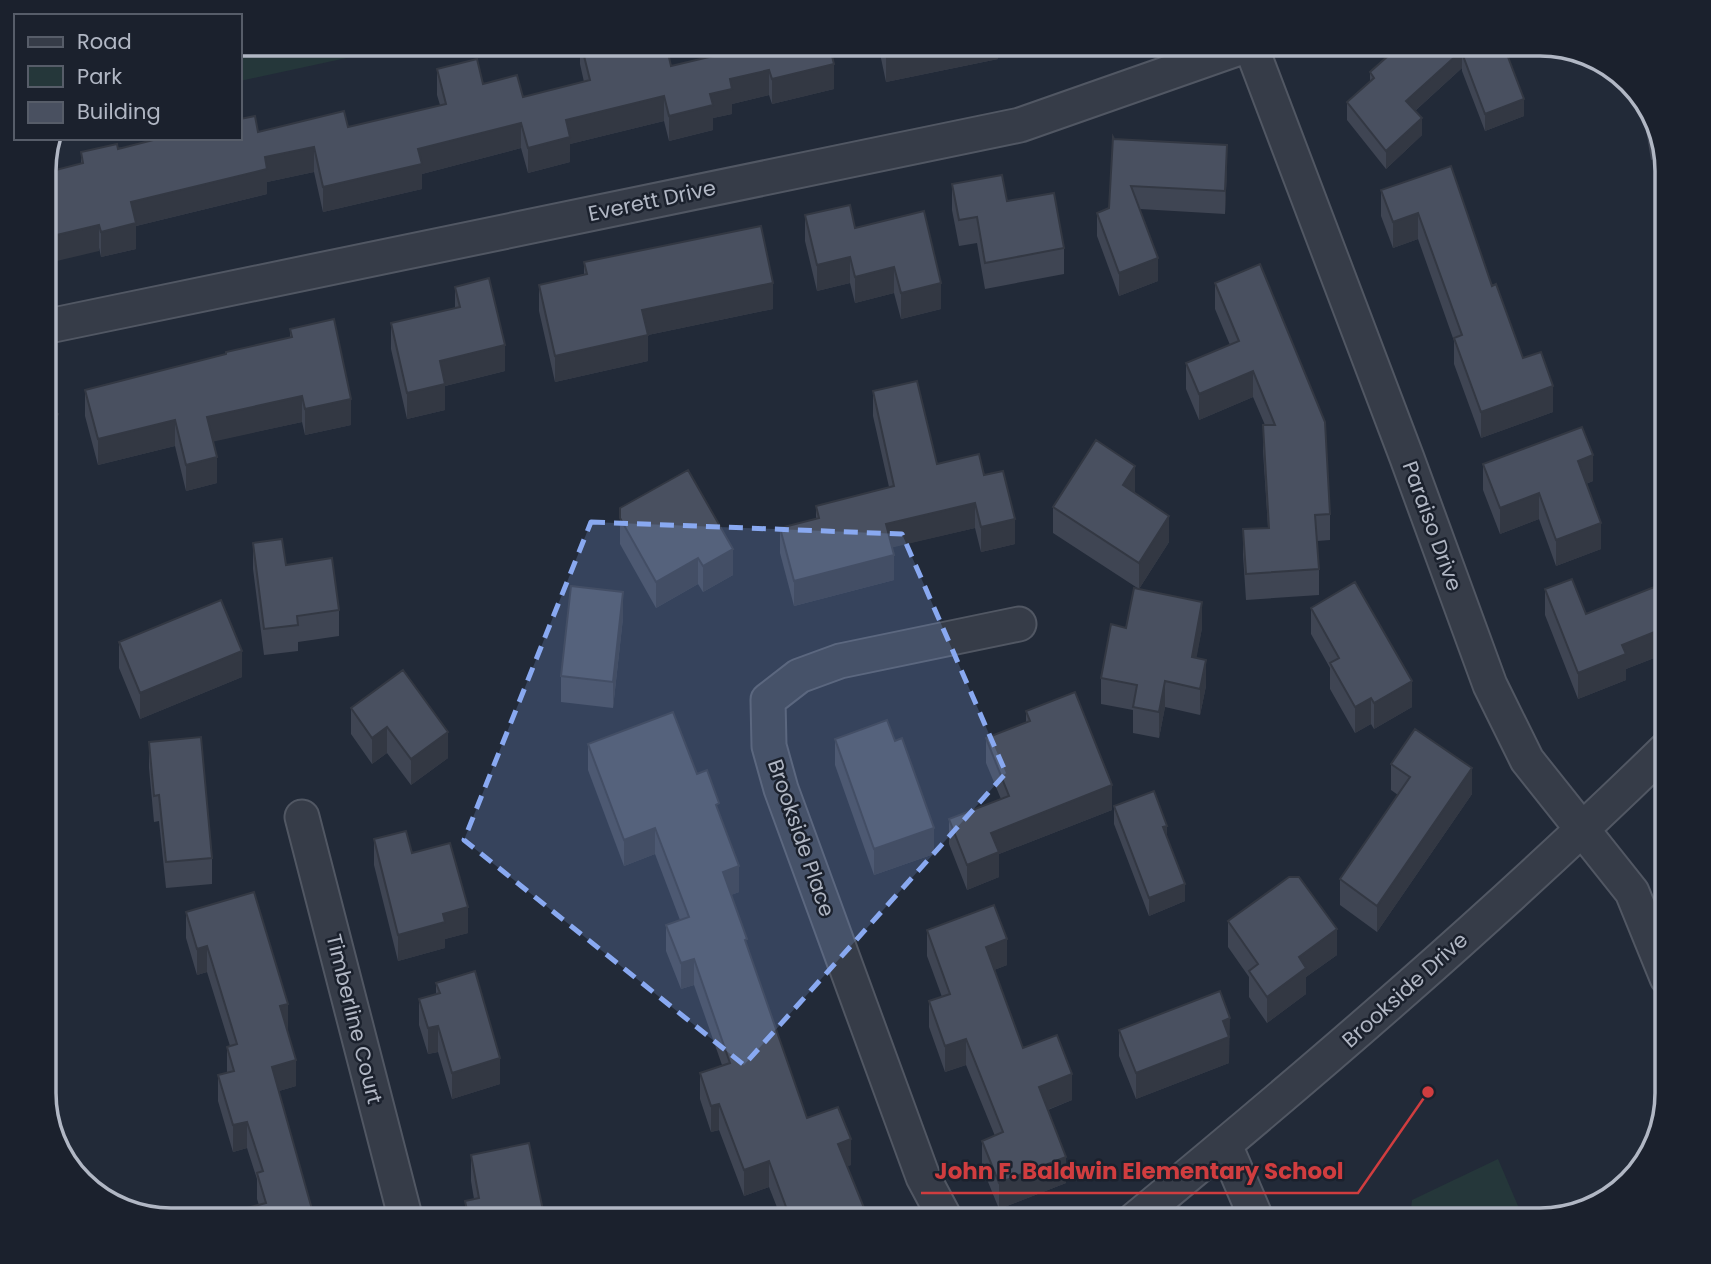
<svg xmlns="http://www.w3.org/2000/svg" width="1711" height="1264" font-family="Poppins,sans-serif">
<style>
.green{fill:#25373a}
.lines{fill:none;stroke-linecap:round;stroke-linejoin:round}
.minor-casing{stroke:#515763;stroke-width:37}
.minor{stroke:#363c48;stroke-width:33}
.wall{fill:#3f4553}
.shaded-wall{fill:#333843}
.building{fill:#495060;stroke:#333843;stroke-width:2}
.marked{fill:#89a9f1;fill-opacity:0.2;stroke:#89a9f1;stroke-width:5;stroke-dasharray:14 9;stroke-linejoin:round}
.labels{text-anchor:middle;stroke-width:5;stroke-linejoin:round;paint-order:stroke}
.street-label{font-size:21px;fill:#b1b7c4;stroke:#1b212d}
.rim{fill:none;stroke:#b1b7c4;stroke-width:3.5}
.leader{fill:none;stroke:#d03d3f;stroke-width:2.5}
.callout-dot{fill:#d03d3f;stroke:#1b212d;stroke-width:2.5}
.callout-label{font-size:23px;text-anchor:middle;font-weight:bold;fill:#d03d3f;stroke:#1b212d;stroke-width:5;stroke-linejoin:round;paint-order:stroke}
</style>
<rect width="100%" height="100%" fill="#222a38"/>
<path class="green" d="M240,44H411L240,81Z
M1498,1159L1524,1220H1410L1412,1200Z"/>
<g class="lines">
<g class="minor-casing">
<path id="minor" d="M1250,44L1407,458L1490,685L1527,760L1632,892L1667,978
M44,327L1020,125L1251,44
M302,817L406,1220
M1225,1145L1257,1220
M946,1220L923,1177L781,789L769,746L768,700L799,676L840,661L1019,624
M1134,1220C1317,1069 1497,914 1667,748"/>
</g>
<use href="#minor" class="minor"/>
</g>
<path class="wall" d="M580,44H624L627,54L671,66L726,52V44H829L834,89L772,104L769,95L732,104V114L713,118V130L669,141L664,121L570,144V162L528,173L521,148L422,174V189L323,212L314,172L267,182V194L136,226V249L101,257L81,164V152L258,132L348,127L440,105L437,95V69L523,97L584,82L580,64Z
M878,44H998V59L886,82Z
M1469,50L1524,116L1485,131L1462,71V68L1415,111L1422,135L1386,169L1347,120V102L1370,82V72L1403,55Z
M1645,103L1654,114L1664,158L1651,160L1645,124Z
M1114,139L1227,168L1225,214L1140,209L1158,281L1119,296L1097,236V213L1109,208Z
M1451,166L1492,286L1523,358L1553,412L1481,438L1454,364V341L1418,239L1393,248L1381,216V190Z
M952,184L1064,248V274L985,289L977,243L959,246L952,210Z
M805,215L855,228L941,309L901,319L894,293L855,303L850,283L817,291L805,241Z
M584,262L773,309L648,335V361L555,382L539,311V285L584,274Z
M1215,283L1330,514V540L1317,541L1319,569V595L1246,600L1243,555V529L1268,528L1263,451V425H1265L1253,397L1199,420L1186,389V363L1230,345L1215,309Z
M455,287L505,371L445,386V410L407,419L391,349V323L455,308Z
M290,329L351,425L305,435L302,422L213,441L217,483L186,491L175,446L98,465L85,416V390L290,338Z
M873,391L937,464L984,475L1015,544L981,552L975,528L892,547L894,580L794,606L780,553V528L816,519V506L889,487L873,416Z
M1483,464L1593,481L1586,484L1601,549L1556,566L1539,519L1500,534L1483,490Z
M1135,492V493L1169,542L1139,589L1053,533V507Z
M620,508L733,575L703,592L698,584L656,608L620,544Z
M253,543L286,565L339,610V636L298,642V651L264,655L253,569Z
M1667,582V653L1626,669V680L1578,699L1545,615V589L1586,614Z
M1311,608L1412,707L1374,729L1371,724L1355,733L1330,689V668L1311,634Z
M623,618L613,708L561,702V676Z
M1126,628H1202L1196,658L1206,686L1200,715L1165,707L1159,738L1133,733V710L1101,704V678Z
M119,642L242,677L140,719L119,668Z
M351,708L448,758L411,785L387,753L372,764L351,734Z
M1026,711L1112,810L999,854V877L967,890L949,844V819L1001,799L986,763V738L1026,723Z
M835,739L934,854L874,875L835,765Z
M149,742L212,858V884L166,888L159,821L154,822L149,768Z
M588,744L697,774L719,813L739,892L731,895L747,946L807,1118L851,1165L847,1166L869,1220H782L769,1187L744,1196L719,1130L711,1132L700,1099V1073L722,1065L694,985L681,989L666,951V925L680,920L655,854L624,866L588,770Z
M1391,764L1472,794L1377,932L1340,905V879L1398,795L1391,790Z
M1114,806L1167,839L1185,901L1149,916L1114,824Z
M374,839L412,853L468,933L445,939V948L398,961L374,865Z
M186,912L288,1030H287L296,1086L279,1091L315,1220H247V1208L259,1205L257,1199V1179L247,1148L233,1152L218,1101V1075L227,1073V1047L230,1046L207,972L197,975L186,938Z
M1228,921L1337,955L1306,977V994L1267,1023L1249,997V977L1228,947Z
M927,930L1007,965L994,970L1023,1048L1072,1100L1048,1110L1066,1183L999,1209L982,1167V1141L995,1136L966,1065L945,1072L929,1027V1001L942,997L927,956Z
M436,983L500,1084L452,1099L438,1052L428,1054L419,1025V999L436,994Z
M1119,1030L1230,1044H1229V1063L1136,1099L1119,1056Z
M471,1155L545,1220H465V1201L474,1199L471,1181Z"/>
<path class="shaded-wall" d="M946,44H998V59L886,82V56Z
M1469,44V61L1462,53V68L1406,119V101Z
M834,64V89L772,104V79Z
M769,70V95L732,104V114L713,118V130L669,141V116L730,79Z
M664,96V121L570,144V162L528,173V148L566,120Z
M1524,99V116L1485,131V114Z
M1422,118V135L1386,169V151Z
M521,123V148L422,174V189L323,212V187L418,149Z
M1227,145V168L1225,214V191Z
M314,147V172L267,182V194L136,226V249L101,257V232L131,202L265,157Z
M1418,213V239L1393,248V222Z
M99,225V251L44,264V238Z
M850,257V283L817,291V265Z
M1158,258V281L1119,296V273Z
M894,267V293L855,303V277Z
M773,283V309L648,335V361L555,382V356L642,310Z
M941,283V309L901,319V293Z
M505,345V371L445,386V410L407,419V393L440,361Z
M1253,371V397L1199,420V394Z
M1553,386V412L1481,438V412Z
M302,396V422L207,443V417Z
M351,399V425L305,435V409Z
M58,414V440L44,463V437Z
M175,420V446L98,465V439Z
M1593,455V481L1578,487V461Z
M217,457V483L186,491V465Z
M1135,466V492L1123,511V485Z
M1539,493V519L1500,534V508Z
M975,503V528L886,549V524Z
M1169,516V542L1139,589V563Z
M1015,519V544L981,552V527Z
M1601,523V549L1556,566V540Z
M733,549V575L703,592V566Z
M894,555V580L794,606V581Z
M698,558V584L656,608V582Z
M623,592V618L613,708V682Z
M1202,602V628L1192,683V657Z
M1667,627V653L1626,669V680L1578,699V673L1622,645Z
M242,651V677L140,719V693Z
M1206,660V686L1200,715V689Z
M1165,681V707L1159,738V712Z
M1412,681V707L1374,729V703Z
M1371,698V724L1355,733V707Z
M387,727V753L372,764V738Z
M448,732V758L411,785V759Z
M1472,768V794L1377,932V906Z
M1112,785V810L999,854V877L967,890V865L991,833Z
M1167,826V843L1163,827Z
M655,828V854L624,866V840Z
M934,828V854L874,875V849Z
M739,866V892L723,898V872Z
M1185,884V901L1149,916V898Z
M468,907V933L445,939V948L398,961V935L443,914Z
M1337,929V955L1306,977V994L1267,1023V997L1299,957Z
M1007,939V965L986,973V947Z
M207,946V972L197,975V949Z
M694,959V985L681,989V963Z
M288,1004V1030L280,1032V1006Z
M1230,1018L1229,1063L1136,1099V1073L1223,1021Z
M438,1026V1052L428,1054V1028Z
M966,1039V1065L945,1072V1046Z
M500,1058V1084L452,1099V1073Z
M296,1060V1086L272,1093V1067Z
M1072,1074V1100L1039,1113V1087Z
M719,1104V1130L711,1132V1106Z
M247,1122V1148L233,1152V1125Z
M851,1139V1165L838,1170V1144Z
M1066,1157V1183L999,1209V1183Z
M769,1161V1187L744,1196V1170Z
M805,1209V1220H789V1215Z"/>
<path class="building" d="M581,44H624L627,54L666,44L671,66L730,52L728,44H829L834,64L772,79L769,70L730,79L732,89L710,94L713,105L669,116L664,96L566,120L570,137L528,148L521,123L418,149L422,164L323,187L314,147L265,157L267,169L131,202L136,223L101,232L99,225L44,238V173L83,163L81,152L117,144L118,149L161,138H240V119L255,116L258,132L344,111L348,127L446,104L437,69L477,59L483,84L517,75L523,97L590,80Z
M884,44H946L886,56Z
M1416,44H1469L1406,101L1422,118L1386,151L1347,102L1374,78L1370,72L1397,48L1403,55Z
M1487,44H1503L1524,99L1485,114L1462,53Z
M1645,104L1654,114L1659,135L1651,137Z
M1113,137L1114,139L1227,145L1225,191L1131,186L1158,258L1119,273L1097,213L1109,208Z
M1451,166L1492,286L1496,284L1523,358L1541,352L1553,386L1481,412L1454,338L1462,335L1418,213L1393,222L1381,190Z
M1002,175L1007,201L1054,193L1064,248L985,263L977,217L959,220L952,184Z
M850,205L855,228L924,211L941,283L901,293L894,267L855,277L850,257L817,265L805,215Z
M761,226L773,283L642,310L648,335L555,356L539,285L587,274L584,262Z
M1260,264L1325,422L1330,514L1315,515L1319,569L1246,574L1243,529L1269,528L1263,425H1275L1253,371L1199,394L1186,363L1239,341L1215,283Z
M489,278L505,345L440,361L445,384L407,393L391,323L460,307L455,287Z
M334,319L351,399L305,409L302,396L207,417L217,457L186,465L175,420L98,439L85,390L226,354V352L292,337L290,329Z
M917,381L937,464L979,454L984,475L1003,471L1015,519L981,527L975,503L886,524L894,555L794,581L780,528L819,518L816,506L894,486L873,391Z
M44,405L58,414L44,437Z
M1582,427L1593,455L1578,461L1601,523L1556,540L1539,493L1500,508L1483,464Z
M1096,440L1135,466L1123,485L1169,516L1139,563L1053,507Z
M688,470L733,549L703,566L698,558L656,582L620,518V508Z
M282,539L286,565L332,558L339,610L297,616L298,625L264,629L253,543Z
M1572,579L1586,614L1667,582V627L1622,645L1626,654L1578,673L1545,589Z
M1355,582L1412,681L1374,703L1371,698L1355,707L1330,663L1339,658L1311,608Z
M571,586L623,592L613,682L561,676Z
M1134,588L1202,602L1192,657L1206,660L1200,689L1165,681L1159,712L1133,707L1137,685L1101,678L1111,624L1126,628Z
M221,600L242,651L140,693L119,642Z
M403,670L448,732L411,759L387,727L372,738L351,708Z
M1075,692L1112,785L991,833L999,852L967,865L949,819L1009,796L986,738L1030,721L1026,711Z
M673,712L697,774L707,770L719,803L716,805L739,866L723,872L747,939L745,940L807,1118L838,1107L851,1139L838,1144L869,1220H809L805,1209L789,1215L769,1161L744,1170L719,1104L711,1106L700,1073L730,1063L694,959L681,963L666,925L689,917L655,828L624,840L588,744Z
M887,720L895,741L902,738L934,828L874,849L835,739Z
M1415,729L1472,768L1377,906L1340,879L1410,777L1391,764Z
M201,737L212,858L166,862L159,795L154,796L149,742Z
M1154,791L1167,826L1163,827L1185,884L1149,898L1114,806Z
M406,831L412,853L450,843L468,907L443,914L445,922L398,935L374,839Z
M1289,877H1299L1337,929L1299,957L1306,968L1267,997L1249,971L1258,964L1228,921Z
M254,892L288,1004L280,1006L296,1060L272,1067L315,1220H250L247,1208L266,1203L257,1173L263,1171L247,1122L233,1125L218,1075L234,1071L227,1047L237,1044L207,946L197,949L186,912Z
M994,905L1007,939L986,947L1023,1048L1057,1035L1072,1074L1039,1087L1066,1157L999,1183L982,1141L1003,1132L966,1039L945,1046L929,1001L950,994L927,930Z
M475,971L500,1058L452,1073L438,1026L428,1028L419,999L440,993L436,983Z
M1220,991L1230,1018L1223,1021L1229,1037L1136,1073L1119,1030Z
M529,1143L545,1220H469L465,1201L479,1198L471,1155Z"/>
<path class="marked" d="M591,522L902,534L1006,773L744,1065L464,840Z"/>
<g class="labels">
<g class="street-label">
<text transform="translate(652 201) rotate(-12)" y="7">Everett Drive</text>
<text transform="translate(1432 526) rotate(70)" y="7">Paraiso Drive</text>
<text transform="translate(801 838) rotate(71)" y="7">Brookside Place</text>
<text transform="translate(1405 990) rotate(-42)" y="7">Brookside Drive</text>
<text transform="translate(354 1019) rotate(76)" y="7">Timberline Court</text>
</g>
</g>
<path d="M0 0H1711V1264H0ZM171 56H1540A115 115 0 0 1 1655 171V1093A115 115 0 0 1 1540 1208H171A115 115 0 0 1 56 1093V171A115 115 0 0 1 171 56Z" fill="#1b212d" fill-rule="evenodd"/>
<path class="rim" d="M171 56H1540A115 115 0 0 1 1655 171V1093A115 115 0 0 1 1540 1208H171A115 115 0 0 1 56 1093V171A115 115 0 0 1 171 56Z"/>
<path class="leader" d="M1428 1092L1358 1193H921"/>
<circle class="callout-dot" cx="1428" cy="1092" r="7"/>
<g class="callout-label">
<text x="1139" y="1179">John F. Baldwin Elementary School</text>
</g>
<rect x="14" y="14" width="228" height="126" fill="#1b212d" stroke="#575d69" stroke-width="2"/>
<rect x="28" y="37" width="35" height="10" fill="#363c48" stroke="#575d69" stroke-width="2"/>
<text x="77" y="49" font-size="21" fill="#b1b7c4">Road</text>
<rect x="28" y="66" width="35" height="21" fill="#25373a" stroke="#575d69" stroke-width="2"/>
<text x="77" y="84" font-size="21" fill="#b1b7c4">Park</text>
<rect x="28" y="102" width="35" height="21" fill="#495060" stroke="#575d69" stroke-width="2"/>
<text x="77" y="119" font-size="21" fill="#b1b7c4">Building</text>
</svg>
